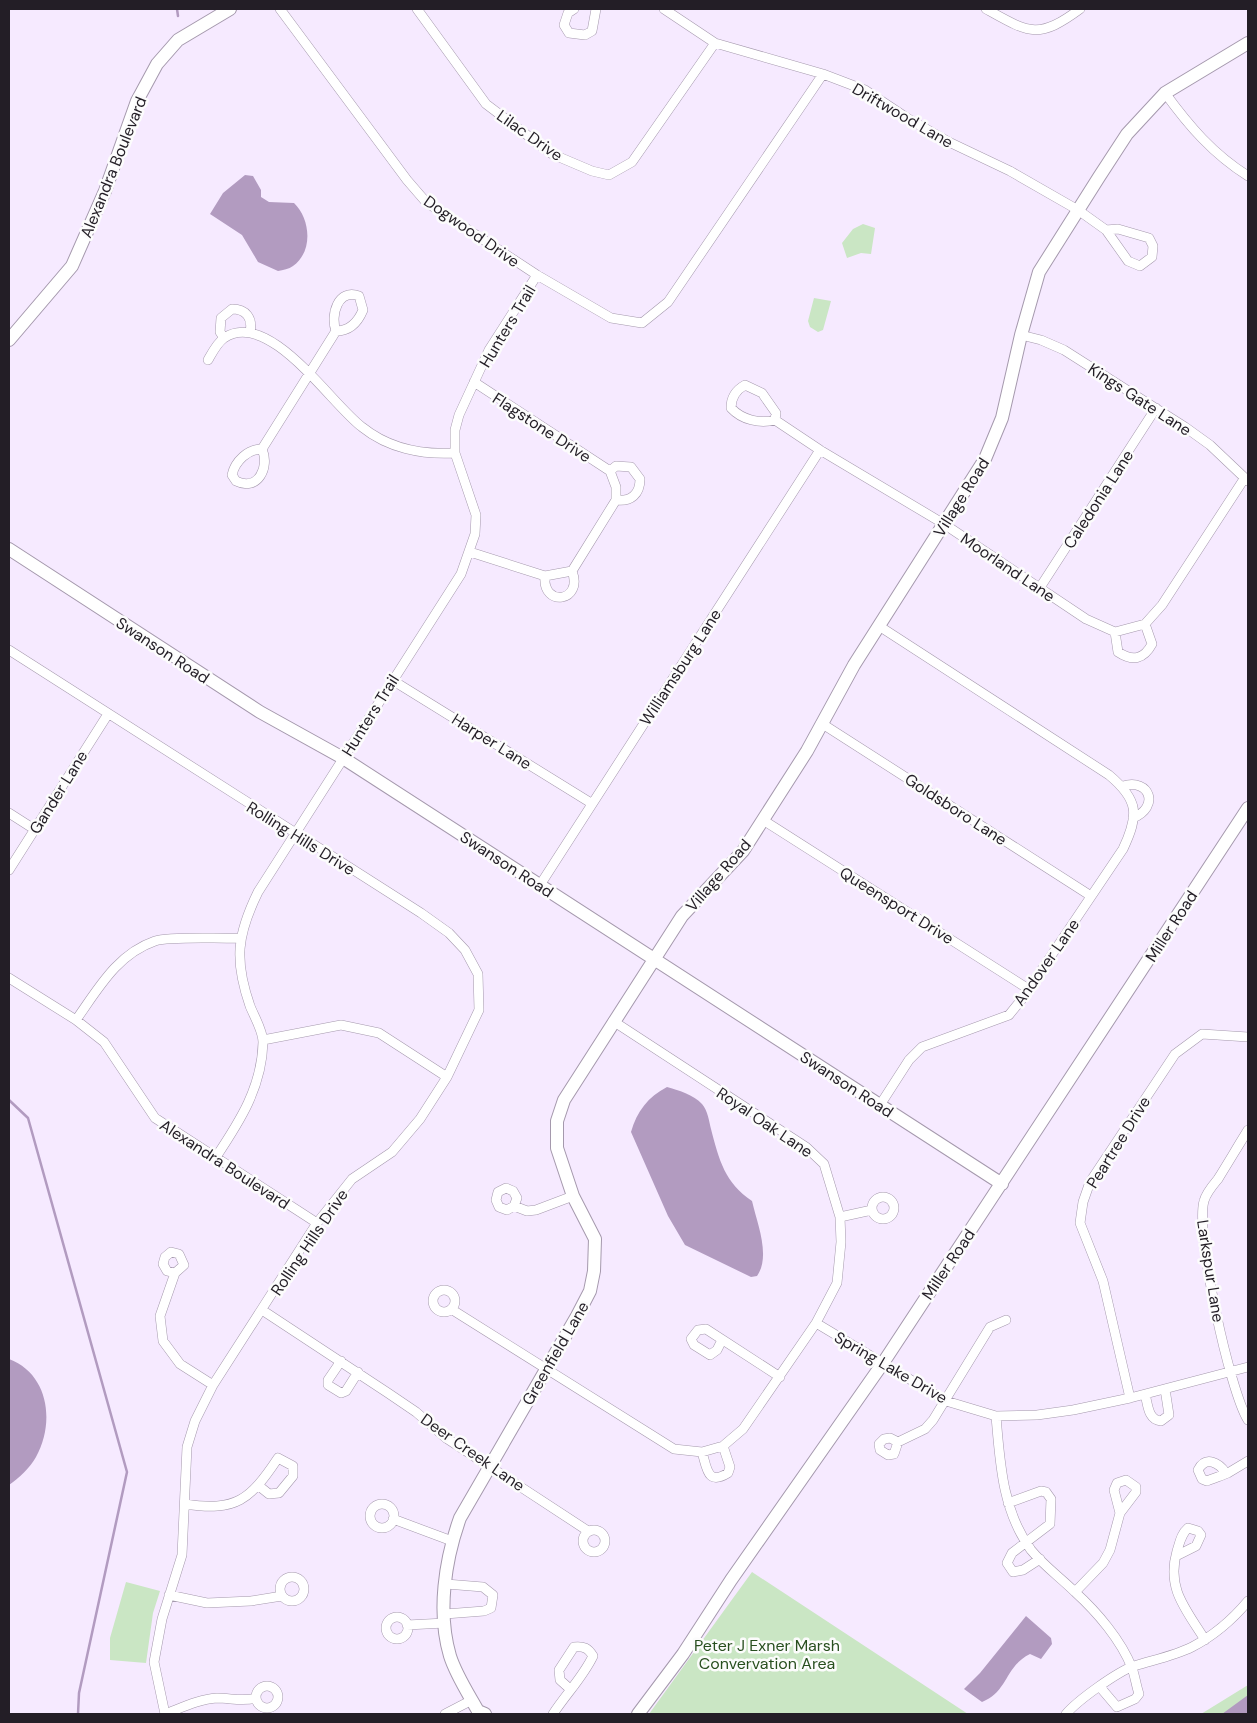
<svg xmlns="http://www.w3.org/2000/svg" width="1257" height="1723" font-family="'DM Sans',sans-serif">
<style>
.green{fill:#cae6c4}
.water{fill:#b29bc0}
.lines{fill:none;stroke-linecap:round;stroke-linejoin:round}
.stream{stroke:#b29bc0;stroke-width:2.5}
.street-casing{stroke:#a599ad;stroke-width:10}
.secondary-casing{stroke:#a599ad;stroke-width:14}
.street{stroke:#fff;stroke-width:9}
.secondary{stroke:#fff;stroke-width:12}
.labels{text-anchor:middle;stroke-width:5;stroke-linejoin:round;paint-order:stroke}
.street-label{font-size:16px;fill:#231e26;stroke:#fcfcfc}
.park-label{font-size:16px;fill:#284f1f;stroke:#fcfcfc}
</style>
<rect width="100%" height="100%" fill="#f6eaff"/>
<path class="green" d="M863,224L875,228L871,254L861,253L847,258L842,243L853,229Z
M814,298L831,301L823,330L818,332L810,327L808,321Z
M752,1572L968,1714H649Z
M126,1582L160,1591L153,1613L146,1663L110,1660V1638Z
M1248,1685V1714H1201Z"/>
<path class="water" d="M245,175L253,176L261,190V197L269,202L294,203C310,218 314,251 293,266C289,269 283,270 278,271L258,262L242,235L210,214L223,193Z
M667,1087C678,1090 694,1095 702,1104C708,1111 709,1121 711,1129C719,1160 725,1183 752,1201C757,1223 771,1256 757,1276L751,1277L685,1245L668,1216L631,1132C637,1111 648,1097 667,1087Z
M9,1359C49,1374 55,1423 36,1457C30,1468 19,1478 9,1485Z
M1026,1616L1051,1638L1052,1644L1041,1659L1030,1654C1005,1666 1008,1692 982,1702L964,1689L980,1673Z
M1248,1695V1714H1222Z"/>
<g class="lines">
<path class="stream" d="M177,9L178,16
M9,1100L28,1118L127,1472L79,1693L78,1714"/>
<g class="street-casing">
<path id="street" d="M280,9L407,180L426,202L537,275L611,318L642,323L668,302L823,74
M417,9L486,104L552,154L592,171L609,175L632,162L715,43
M574,9L568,13L564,25L569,33L585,35L592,31L596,9
M664,9L715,43L823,74L865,90L907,118L949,142L1010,171L1078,210L1106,230L1128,261L1140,266L1152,257L1153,246L1149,238L1118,229L1106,230
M986,9C1029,33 1038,40 1080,9
M1165,93C1189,126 1213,154 1248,176
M1021,335L1041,340L1064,350L1185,427L1210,445L1248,481
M224,338L220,332L221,318L232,309C246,309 253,318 250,332
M208,360C212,353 217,343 224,338C269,308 331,404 362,427C388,448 422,455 455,453
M775,420L776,413L762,393L745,385C736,390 731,397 731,408C742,420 760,424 775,420L820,450L944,524L1086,619L1115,632L1145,624L1162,605L1244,479
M262,449C270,467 258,492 236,481L232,475C235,461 248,449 262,449L336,331C330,315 338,288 359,296L363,310C358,322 350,331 336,331
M610,471L616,466L631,467L640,479C640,494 631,502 616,500
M470,552L545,576L572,571L616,500V487L610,471L474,382
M545,576C542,608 584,602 572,571
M1039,589L1156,408
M879,626L1109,775C1139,800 1139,815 1123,849L1022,999L1009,1015L922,1047L909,1060L880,1105
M1115,632L1118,652C1133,662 1144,659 1152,644L1145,624
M9,650L421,913L449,933L465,950L478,974L479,1010L447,1077L420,1119L392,1152L352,1179L317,1223L213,1385L195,1421L187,1447L182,1555L162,1619L154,1662L165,1714
M392,680L591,803
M821,723L1091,896
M1123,786C1150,778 1160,807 1133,818
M9,813L34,829
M763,820L1030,990
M9,870L108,714
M540,885L820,450
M9,978L76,1020L104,1042L155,1118L317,1223
M76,1020C98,989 117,954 155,941C171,936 221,939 239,938
M263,1040L341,1025L379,1033L447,1077
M1248,1130C1238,1146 1228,1163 1218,1179C1213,1185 1206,1193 1204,1201C1195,1233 1230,1392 1248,1420
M216,1157C240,1121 262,1087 263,1042C263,1031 254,1016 250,1006C234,960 237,935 258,892L461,574L475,534L476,515L455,453V430L459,415L489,350L537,275
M872 1208a11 11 0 1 1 22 0a11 11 0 1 1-22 0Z
M514,1206L517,1198L513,1191L506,1188L498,1192L496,1200L499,1207L507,1210L514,1206L527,1211L536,1210L573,1196
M840,1217L872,1210
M175,1273L167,1271L163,1264L165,1257L171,1252L179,1254L184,1265L175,1273L160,1316L163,1341L180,1364L213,1385
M433 1301a11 11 0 1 1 22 0a11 11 0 1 1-22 0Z
M451,1309L674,1449L702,1452L723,1446L743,1429L816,1323L837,1283L841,1242L840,1217L824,1164L806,1147L613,1021
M262,1310L388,1393L416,1412L446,1438L588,1531
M816,1323L946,1401L996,1416L1037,1415L1073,1410L1130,1398L1248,1367
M722,1340L717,1350L710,1355L694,1345L691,1339L698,1330L706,1329L780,1377
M341,1361L328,1380V1385L341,1393L346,1391L358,1372
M1145,1394C1148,1405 1148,1420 1161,1421L1169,1415L1165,1389
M1130,1398L1103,1281L1080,1223L1083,1202L1090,1182L1175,1054L1202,1034L1248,1037
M996,1416C1000,1462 1002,1510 1031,1550C1044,1566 1061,1578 1075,1592C1097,1612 1121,1640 1132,1668C1135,1676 1136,1685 1139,1694L1135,1699L1117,1707L1100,1687
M898,1442L894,1454L888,1455L880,1450L879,1444L884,1439L890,1438L898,1442L925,1429L933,1420L990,1327L1006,1320
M702,1452C707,1468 707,1486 728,1473L730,1467L723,1446
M1226,1473C1219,1463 1206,1455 1198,1470L1202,1479L1207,1481C1214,1478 1221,1476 1228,1473L1248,1461
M1008,1503L1041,1491L1046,1492L1051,1499L1050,1524L1012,1553L1007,1563L1013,1572L1023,1570L1040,1559
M185,1504C236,1512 250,1500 278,1458L293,1466V1476L279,1493L269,1494L259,1486
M370 1516a12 12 0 1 1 24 0a12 12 0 1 1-24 0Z
M393,1519L452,1541
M583 1541a11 11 0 1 1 22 0a11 11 0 1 1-22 0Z
M1176,1556L1196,1546L1201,1535L1198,1531L1188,1528C1181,1534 1180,1542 1177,1551C1166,1589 1186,1609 1205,1640
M280 1589a12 12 0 1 1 24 0a12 12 0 1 1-24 0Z
M1075,1592L1103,1563L1110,1550L1120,1513L1136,1492V1487L1126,1480L1117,1483L1114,1490L1120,1513
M169,1595L207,1603L251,1601L282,1596
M445,1614L484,1611L491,1608L493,1595L483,1587L446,1584
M386 1628a11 11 0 1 1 22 0a11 11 0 1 1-22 0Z
M407,1625L445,1623
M256 1697a11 11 0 1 1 22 0a11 11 0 1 1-22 0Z
M165,1714C181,1708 199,1699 217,1698C231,1698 243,1702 256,1698
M445,1714L472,1700
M553,1714C566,1694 583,1677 593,1656C588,1648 584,1646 574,1647L559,1670L560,1680L570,1689
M1066,1714C1078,1700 1117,1672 1134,1666C1153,1660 1174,1656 1192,1647C1213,1636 1233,1619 1248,1601"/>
</g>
<g class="secondary-casing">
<path id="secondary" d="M9,340L72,266L105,191L137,101L157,64L178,40L230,9
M9,549L260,712L343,758L1002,1184
M485,1714L478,1711C468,1693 456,1675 450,1656C437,1612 445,1560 460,1518L577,1316L590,1291L594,1271L595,1239L573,1196L557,1148V1121L564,1100L682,916L743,851L807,751L854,665L985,459L1002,418L1021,335L1039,272L1099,177L1127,134L1165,93L1248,43
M638,1714L683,1654L731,1580L883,1363L1248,808"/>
</g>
<use href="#street" class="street"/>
<use href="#secondary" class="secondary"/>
</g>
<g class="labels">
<g class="street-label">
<text transform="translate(903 115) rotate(30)" y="6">Driftwood Lane</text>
<text transform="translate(530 135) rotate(35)" y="6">Lilac Drive</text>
<text transform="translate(113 167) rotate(-68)" y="6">Alexandra Boulevard</text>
<text transform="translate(472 231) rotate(35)" y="6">Dogwood Drive</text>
<text transform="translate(507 326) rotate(-59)" y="6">Hunters Trail</text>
<text transform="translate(1140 399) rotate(33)" y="6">Kings Gate Lane</text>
<text transform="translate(542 427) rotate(33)" y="6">Flagstone Drive</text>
<text transform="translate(961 497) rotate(-58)" y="6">Village Road</text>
<text transform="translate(1098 499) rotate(-57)" y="6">Caledonia Lane</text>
<text transform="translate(1008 567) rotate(34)" y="6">Moorland Lane</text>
<text transform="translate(163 650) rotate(33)" y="6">Swanson Road</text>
<text transform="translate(680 667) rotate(-57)" y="6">Williamsburg Lane</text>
<text transform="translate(370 715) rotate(-58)" y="6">Hunters Trail</text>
<text transform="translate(492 741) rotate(32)" y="6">Harper Lane</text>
<text transform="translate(58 792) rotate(-58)" y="6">Gander Lane</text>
<text transform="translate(956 809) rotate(33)" y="6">Goldsboro Lane</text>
<text transform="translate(301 838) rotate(32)" y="6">Rolling Hills Drive</text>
<text transform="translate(507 864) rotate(33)" y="6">Swanson Road</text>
<text transform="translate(718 875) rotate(-49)" y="6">Village Road</text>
<text transform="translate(897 905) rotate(32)" y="6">Queensport Drive</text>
<text transform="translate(1171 926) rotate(-57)" y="6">Miller Road</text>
<text transform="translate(1046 962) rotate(-55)" y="6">Andover Lane</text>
<text transform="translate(847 1084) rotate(33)" y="6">Swanson Road</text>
<text transform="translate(765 1122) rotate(34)" y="6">Royal Oak Lane</text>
<text transform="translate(1118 1142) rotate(-58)" y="6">Peartree Drive</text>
<text transform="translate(225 1164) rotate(33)" y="6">Alexandra Boulevard</text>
<text transform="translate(309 1242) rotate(-56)" y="6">Rolling Hills Drive</text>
<text transform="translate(948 1264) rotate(-56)" y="6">Miller Road</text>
<text transform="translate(1211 1271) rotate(81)" y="6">Larkspur Lane</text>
<text transform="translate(555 1353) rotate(-60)" y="6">Greenfield Lane</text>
<text transform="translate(891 1367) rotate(30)" y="6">Spring Lake Drive</text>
<text transform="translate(473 1452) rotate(35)" y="6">Deer Creek Lane</text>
</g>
<g class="park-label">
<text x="767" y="1651">Peter J Exner Marsh<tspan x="767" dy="18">Convervation Area</tspan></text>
</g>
</g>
<rect width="1257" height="1723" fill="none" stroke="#231e26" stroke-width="20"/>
</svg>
